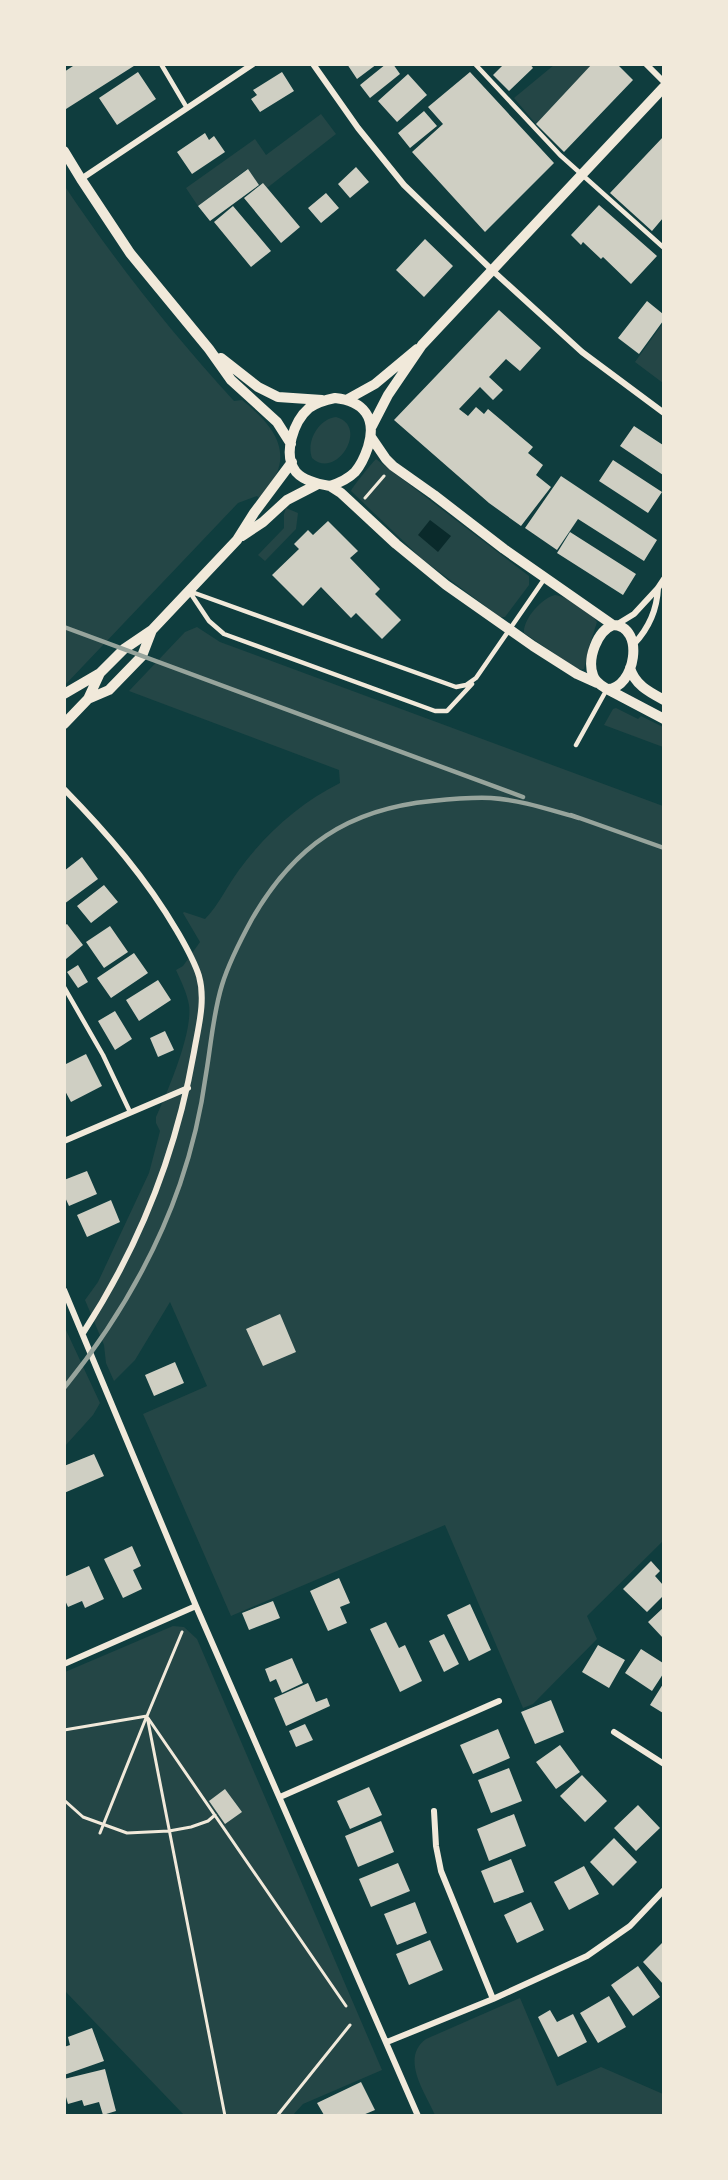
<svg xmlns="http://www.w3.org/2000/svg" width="728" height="2180" font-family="Helvetica,sans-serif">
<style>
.green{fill:#244646}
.water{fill:#0a2a2b}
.building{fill:#cfcfc3}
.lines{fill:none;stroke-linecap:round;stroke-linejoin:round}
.path{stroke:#f1e9da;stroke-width:3}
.service{stroke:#f1e9da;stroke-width:4.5}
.minor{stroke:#f1e9da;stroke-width:6}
.tertiary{stroke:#f1e9da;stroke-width:10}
.rail{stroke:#97a49c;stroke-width:4.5}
</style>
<rect width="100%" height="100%" fill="#0f3d3e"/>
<path class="green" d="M554,65H592L536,124L514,98Z
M321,114L336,134L267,188L263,183L259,185L247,169L198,206L186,188L255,139L266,155Z
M64,185C116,263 171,332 234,401L242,400C264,418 291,443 276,475C272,483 265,491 259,498L257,496L238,503L65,685Z
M663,323V383L635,362Z
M336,417C370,426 336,481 312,458C306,442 318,419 336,417Z
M376,459L529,576V585L505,617H500L422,559L351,491C353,486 372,463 376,459Z
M286,508L298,513L296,529L265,561L258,555L284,528V514Z
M555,595C568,597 591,611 597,622L590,644L584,669L579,670L524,633C523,619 542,598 555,595Z
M197,627L220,642L663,806V1541L587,1616L597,1639L533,1704L523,1708L445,1525L231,1616L143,1414L207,1386L170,1302L135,1360L114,1381L106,1363L104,1345L85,1300L98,1282L149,1173L160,1131L156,1123V1117C168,1091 193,1032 189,1005C187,993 181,981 176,970L183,966L200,942L183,913L184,912L205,919C219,905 227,886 239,870C265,834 300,803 340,783L339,770L129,691L185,632Z
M616,708L638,719L641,716L663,727V747L604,725L613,709Z
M65,1328L100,1403L93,1415L65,1446Z
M173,1626L184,1627L197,1639L382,2070L303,2104L293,2115H184L65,1991V1672Z
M520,1998L557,2086L601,2067L663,2094V2115H435C425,2092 400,2058 426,2039Z"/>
<path class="water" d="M430,520L451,536L438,552L418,535Z"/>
<path class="building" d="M76,64H137L66,109L64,106V72Z
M347,64H377L357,79Z
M386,64H393L400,74L370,98L360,85Z
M504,64H530L533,68L509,91L493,75Z
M592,64H617L633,80L564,152L536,124Z
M138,72L156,99L117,125L99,98Z
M282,72L294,91L260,112L251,99L257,95L253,90Z
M470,72L554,163L485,232L412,152L443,124L428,107Z
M408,74L427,95L397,122L378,101Z
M424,111L437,126L410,148L398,133Z
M205,133L209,140L214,136L225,152L192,174L177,152Z
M663,137V218L652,231L610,193Z
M356,167L369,182L350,198L338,184Z
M248,169L259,185L210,221L198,206Z
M263,183L300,227L281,243L244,198Z
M326,193L339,208L321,223L308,208Z
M599,205L657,256L631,284L603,257L601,259L583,242L581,245L571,235Z
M233,206L271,251L251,267L214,222Z
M425,239L453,266L424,297L396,270Z
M647,301L663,314V321L639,354L618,338Z
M499,310L541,348L520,371L506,359L489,377L503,390L493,400L480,387L459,409L468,416L476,407L484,414L488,409L533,447L528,453L543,465L536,475L551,487L521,526L489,503L394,420Z
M634,426L663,445V475L620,446Z
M613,460L662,492L648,513L599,481Z
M561,476L657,540L644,561L578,519L557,550L525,528Z
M328,521L358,551L350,558L380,589L375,594L401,620L382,639L356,613L351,618L321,587L303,606L272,575L299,549L294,544L308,530L313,535Z
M570,532L636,574L623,595L557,553Z
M82,857L98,879L64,904V871Z
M104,885L118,902L91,923L77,906Z
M67,924L83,945L66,959L64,926Z
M110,926L128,952L104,968L86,942Z
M134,953L148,973L111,998L97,978Z
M78,965L88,982L78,988L67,972Z
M158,980L171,1000L139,1021L126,1000Z
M115,1011L132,1039L115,1050L98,1021Z
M165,1031L174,1050L158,1057L150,1038Z
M86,1054L102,1086L71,1102L64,1089V1065Z
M87,1171L97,1194L69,1206L64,1195V1180Z
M111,1200L120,1222L87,1237L77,1215Z
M280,1314L296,1352L263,1366L246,1329Z
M175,1362L184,1383L154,1396L145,1375Z
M94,1454L104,1476L64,1493V1466Z
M132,1546L141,1566L133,1570L142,1589L123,1598L104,1559Z
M651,1561L660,1571L655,1576L663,1585V1596L647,1612L623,1589Z
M89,1566L104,1599L85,1608L82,1601L68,1607L64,1598V1577Z
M339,1578L350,1603L340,1607L347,1623L328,1631L310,1591Z
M273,1601L280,1618L249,1630L242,1613Z
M470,1604L491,1650L469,1661L447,1615Z
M663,1608V1638L648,1622Z
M386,1622L399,1648L405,1645L422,1681L400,1692L370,1629Z
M444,1634L459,1664L444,1672L429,1641Z
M598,1645L625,1660L609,1688L582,1672Z
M641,1649L663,1663V1674L652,1691L625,1673Z
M292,1658L303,1683L282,1693L276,1679L270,1682L265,1669Z
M308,1683L316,1702L327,1698L330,1706L286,1726L274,1698Z
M663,1684V1713L650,1705Z
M551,1700L564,1732L535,1744L521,1712Z
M305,1724L313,1740L296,1747L289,1731Z
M498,1729L510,1758L473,1774L460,1745Z
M560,1745L580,1772L556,1789L536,1762Z
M509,1768L522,1801L491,1813L478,1780Z
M582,1775L607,1801L585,1822L560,1796Z
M369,1787L382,1815L350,1829L337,1801Z
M225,1789L242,1812L225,1824L209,1801Z
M638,1805L660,1828L636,1851L614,1828Z
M514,1814L526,1846L489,1861L477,1829Z
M381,1821L394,1852L358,1867L345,1836Z
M614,1838L637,1862L613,1886L590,1862Z
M511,1859L524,1892L494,1903L481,1871Z
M398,1863L410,1891L371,1907L359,1879Z
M584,1866L599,1894L569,1910L554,1882Z
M415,1902L427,1933L397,1945L384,1914Z
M531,1902L544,1930L517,1943L504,1915Z
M430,1940L443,1970L409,1985L396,1954Z
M663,1942V1984L643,1962Z
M638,1966L660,1997L633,2016L611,1985Z
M609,1996L626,2027L598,2043L580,2013Z
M550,2010L557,2022L573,2014L587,2042L558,2057L538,2017Z
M92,2028L104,2061L64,2075V2047L70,2045L68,2037Z
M105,2069L116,2111L103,2115L99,2102L84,2106L82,2100L68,2104L64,2090V2079Z
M361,2082L375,2110L363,2115H324L317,2103Z"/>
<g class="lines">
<path class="path" d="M365,498L384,476
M147,1716L225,2116
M148,1718L346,2006
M64,1730L147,1716L182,1632
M64,1800L83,1817L127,1833L169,1831L191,1827L208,1821L215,1815
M100,1833L146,1718
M277,2116L350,2025"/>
<path class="service" d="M161,64L187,108
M475,64L560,155L664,248
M189,591L456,687L466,685L476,678L545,578
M189,591L209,621L224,634L435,711H447L472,684
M576,745L607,689
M64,987L103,1055L130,1112"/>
<path class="minor" d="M313,64L358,128L404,185L493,271L582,352L664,413
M646,64L664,82
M81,179L253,64
M616,625L634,614L658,588L664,579
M634,644C649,628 657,610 658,588
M64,789C107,833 146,878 177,931C185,945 194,960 199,976C206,1001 198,1028 194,1052C176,1154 139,1247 83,1333
M64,1141L188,1088
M64,1290L196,1606L418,2116
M64,1664L196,1606
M614,1732L664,1764
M280,1797L499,1701
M434,1811L436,1846L441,1871L493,1999
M387,2042L493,1999L587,1956L630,1926L664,1890"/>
<path class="tertiary" d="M64,151L81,179L130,253L209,349L231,380L277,422L291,444
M221,358L258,387L278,397L322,400
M335,398C364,401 377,418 368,447C365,456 361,465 355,472C348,479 339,483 330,486C318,484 304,481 296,472C282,454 294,421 309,408C317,402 325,400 335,398Z
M348,399L375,384L417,349
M372,426L388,395L422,345L664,87
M371,437L386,459L393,466L434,495L504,549L613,625
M330,486L341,493L396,544L446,585L533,646L577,674L597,683
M242,536L263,522L287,500L318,484
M613,625C646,626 635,689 607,689C601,685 595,682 593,675C587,659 597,631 613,625Z
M630,668C635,685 649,692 664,700
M607,689L664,719
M64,694L100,673
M88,699L109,690L142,656L152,630
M64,724L88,699L100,673L124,649L152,630L237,540L254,513L292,462"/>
<path class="rail" d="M64,627L523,797
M571,815L664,848
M64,1388C114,1326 154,1259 180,1184C192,1149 201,1111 206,1074C211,1045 213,1014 222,985C229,962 240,941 252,919C294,846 348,809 432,801C451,799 472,797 491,798C521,800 550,810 579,818"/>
</g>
<rect width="728" height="2180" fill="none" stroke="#f1e9da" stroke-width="132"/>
</svg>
